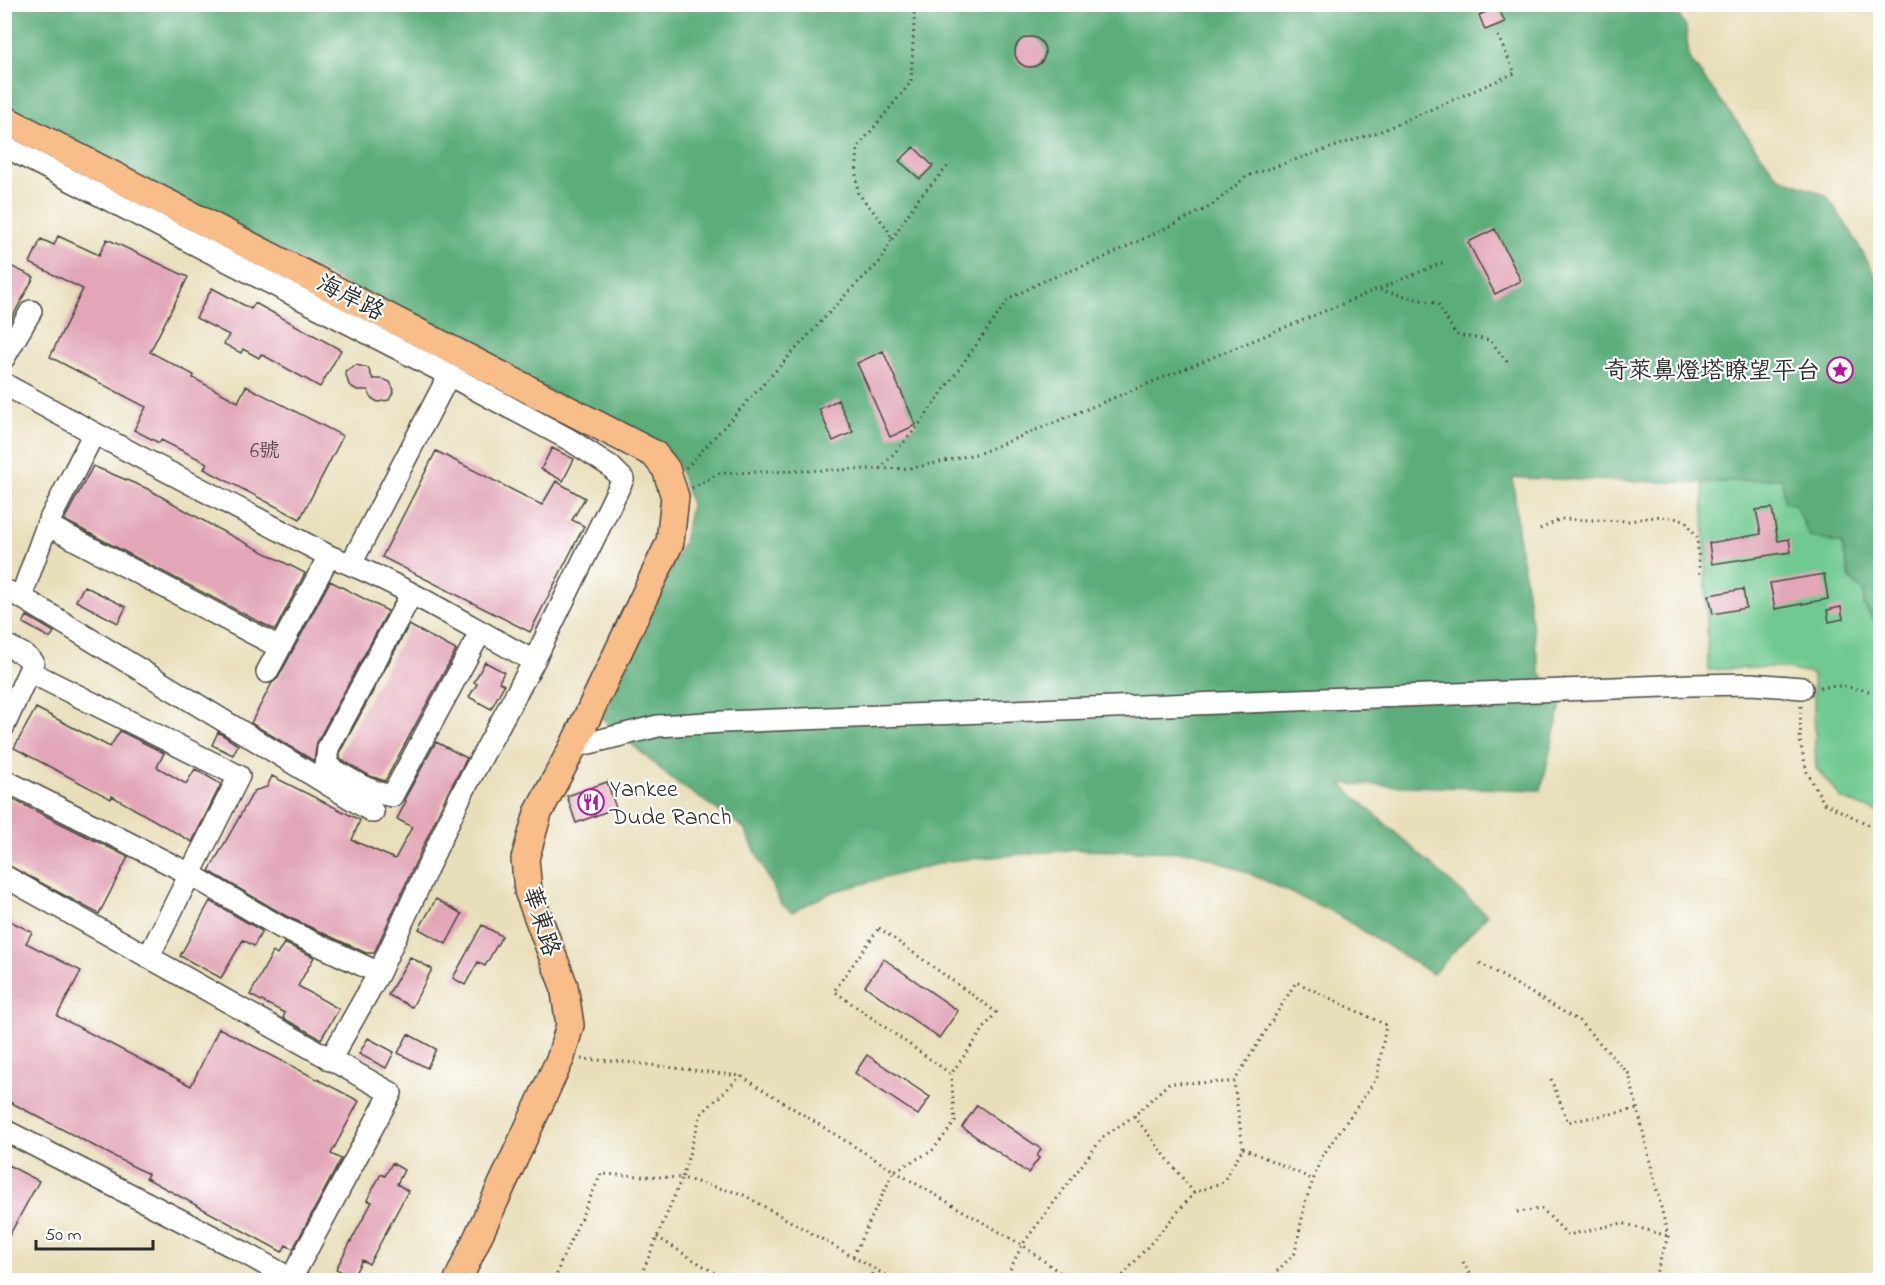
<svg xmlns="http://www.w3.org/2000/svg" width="1885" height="1285" font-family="'Indie Flower','LXGW WenKai TC',sans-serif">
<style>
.green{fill:#70c990;stroke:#4e7a5e;stroke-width:1.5}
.forest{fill:#5cad7a;stroke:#446c52;stroke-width:1.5}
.building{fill:#e2a6b8}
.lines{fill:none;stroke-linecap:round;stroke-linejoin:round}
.minor-casing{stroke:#474640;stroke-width:24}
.major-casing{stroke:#474640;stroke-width:30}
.path{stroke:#474640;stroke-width:3;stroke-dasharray:1.5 4.5;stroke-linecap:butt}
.minor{stroke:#fff;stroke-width:21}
.major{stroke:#f8bd89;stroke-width:27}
.labels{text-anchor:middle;stroke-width:4.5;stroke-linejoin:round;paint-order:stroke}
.number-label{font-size:21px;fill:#594a4e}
.street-label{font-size:24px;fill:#2b2b2b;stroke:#fff}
.poi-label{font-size:24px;fill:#2b2b2b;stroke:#fff;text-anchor:end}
</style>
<rect width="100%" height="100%" fill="#fff"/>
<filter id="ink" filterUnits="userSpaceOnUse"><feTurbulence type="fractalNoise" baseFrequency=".0167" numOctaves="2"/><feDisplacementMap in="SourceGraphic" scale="12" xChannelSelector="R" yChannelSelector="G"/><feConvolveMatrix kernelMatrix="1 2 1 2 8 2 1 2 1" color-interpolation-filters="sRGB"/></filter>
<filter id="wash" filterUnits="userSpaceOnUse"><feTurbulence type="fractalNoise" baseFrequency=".008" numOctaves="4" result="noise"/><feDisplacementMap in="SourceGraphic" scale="24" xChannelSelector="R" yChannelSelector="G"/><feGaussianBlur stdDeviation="1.35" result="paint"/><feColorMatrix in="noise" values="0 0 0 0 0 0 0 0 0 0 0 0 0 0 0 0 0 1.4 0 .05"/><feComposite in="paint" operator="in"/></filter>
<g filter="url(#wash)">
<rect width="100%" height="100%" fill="#e8deb9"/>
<path class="green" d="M1783,478L1810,536L1842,544L1850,578L1864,592V605L1880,629V813L1842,799L1816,768L1813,674L1774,667L1708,670L1703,483Z"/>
<path class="forest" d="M4,5H1673L1686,28L1689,58L1777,176L1826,195L1851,232L1880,284V523L1878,524L1880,532V629L1864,605V592L1850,578L1842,544L1810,536L1795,505L1784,502L1782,478L1703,483L1513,478L1519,541L1540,674L1563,696L1541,790L1341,784L1487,915L1433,974L1333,912L1246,872L1194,852L1069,850L948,861L832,892L792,912L781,904L744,828L673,780L602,718L684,540L691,505L676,458L5,105Z"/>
<g id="blocks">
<path class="building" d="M1498,7L1505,22L1485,30L1479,15Z
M1015 52a15 15 0 1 1 30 0a15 15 0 1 1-30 0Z
M914,147L933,166L920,179L899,161Z
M1495,229L1521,281L1495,294L1468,242Z
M58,236L99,255L107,239L188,277L150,352L194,375L193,378L238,402L246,386L343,436L300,519L204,469L207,463L161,440L159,443L134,430L146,407L50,357L83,289L30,263L41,239L54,245Z
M4,263L34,277L4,332Z
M212,288L251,309L255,303L341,350L320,387L261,354L259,358L243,349L241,353L224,344L229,335L196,318Z
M883,351L916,425L890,437L857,363Z
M356,365L368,368L373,379H383L390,382L394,390L389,400L378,402L371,398L368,390H357L349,385L345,371Z
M838,400L853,432L833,441L819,409Z
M552,448L574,459L563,481L541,469Z
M436,451L542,505L556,481L585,498L572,520L584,526L530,632L382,557Z
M93,466L148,489L218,529L305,573L275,630L64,520Z
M1772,508L1778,541L1789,539L1791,552L1712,564L1709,543L1761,534L1756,510Z
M1824,574L1828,599L1775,609L1770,583Z
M330,581L388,611L317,742L314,761L251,723L272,683L278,678Z
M84,586L126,607L118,623L76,601Z
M1743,589L1746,608L1713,614L1709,595Z
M1841,607L1843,619L1829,622L1827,610Z
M27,616L54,632L50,638L23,623Z
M409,625L456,650L385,781L370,776L340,759V752Z
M485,662L504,672L499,682L504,685L491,709L469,697L477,684L474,682Z
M36,708L110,747L120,731L164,753L157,767L186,784L195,769L221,784L192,842L112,796L111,799L14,748Z
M218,732L238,745L233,755L212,745Z
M436,742L467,758L448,792L374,953H366L286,916L209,871L254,791L267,787L272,776L360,820L352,840L395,859L412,827L397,819L406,801L404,800Z
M607,782L616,808L576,823L567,796Z
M4,795L128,857L99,914L4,863Z
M436,899L462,914L446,944L419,929Z
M210,901L262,931L254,946L243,940L221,978L180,956Z
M4,918L32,932L26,943L81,971L57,1016L191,1086L219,1028L359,1101L331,1154L341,1159L293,1249L286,1245L282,1252L146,1178L148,1174L4,1099Z
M482,925L502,936L485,966L478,962L465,985L453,978Z
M284,943L314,957L298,986L339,1009L321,1039L283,1018L285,1013L250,995L273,952L277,955Z
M410,957L432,969L412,1007L388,995Z
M884,959L958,1011L939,1038L865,986Z
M408,1034L436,1049L427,1068L398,1053Z
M368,1038L394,1052L386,1068L359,1054Z
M867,1055L930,1097L918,1115L855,1073Z
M977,1105L1041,1149L1037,1156L1039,1158L1028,1173L962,1127Z
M4,1163L39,1181L4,1245Z
M392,1163L404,1170L397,1184L408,1191L369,1264L362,1260L353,1277L336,1269L372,1202L367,1200L381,1174L385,1176Z"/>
</g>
</g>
<g filter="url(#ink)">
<use href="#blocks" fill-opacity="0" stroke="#474640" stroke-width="1.5"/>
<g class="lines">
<g class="minor-casing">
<path id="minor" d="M4,146L449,375L570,440L610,466L623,479L534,661L460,797L379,973L330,1060
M4,358L31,311
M4,384L94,433L329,556C400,582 466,625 534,661
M47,525L279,647
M351,564L449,375
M4,590L21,597L373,812
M411,595L328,748L326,766C352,779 362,790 392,796L480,633
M21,597L47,525L94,433
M4,644L23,654L33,662L4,726
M30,672L239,776L149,956
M267,672L329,556
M573,747L658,726L723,722L1691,685L1751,684L1802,688
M4,780L188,873L280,927L379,973
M4,876L391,1093L291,1279L245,1253L4,1130"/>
</g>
<g class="major-casing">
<path id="major" d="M4,119L654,454L666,469L675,497L670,542L573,747L538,813L525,859L528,891L564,986L570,1025L561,1057L458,1280"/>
</g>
<path class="path" d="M892,239L918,199L950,164
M1380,290L1438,304L1456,335L1490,340L1508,363
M686,468L852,288L881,261L892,239L887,228L858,193L856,177L858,147L911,82L915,4
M880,469L918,426L1009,299L1043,281L1097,261L1210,207L1247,176L1381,131L1515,73L1498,36
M692,488L720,473L913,468L980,453L1444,262
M1540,529L1561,519L1628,521L1661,516L1685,520L1697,537L1700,578
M1820,687L1842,686L1880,693
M1801,706L1800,741L1807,772L1824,803L1880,830
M879,928L996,1012L951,1074L834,991Z
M1480,963L1579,1021L1629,1074L1668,1236L1654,1280
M581,1059L626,1062L741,1076L894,1171L1022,1245L1070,1280
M1551,1079L1568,1122L1637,1109
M1134,1116L1194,1193
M1243,1148L1312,1179
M1517,1212L1542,1209L1568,1235L1622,1223L1668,1236
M657,1237L726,1280
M853,1256L894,1171L932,1151L955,1122L951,1074
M1463,1262L1474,1280
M555,1280L560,1264L601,1174L682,1178L701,1114L741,1076
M639,1280L682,1178L742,1194L894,1280
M870,1280L875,1270
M1005,1280L1022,1245L1103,1137L1134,1116L1169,1083L1234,1082L1296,982L1386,1025L1377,1078L1321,1158L1305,1203L1295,1253L1268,1280
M1119,1280L1194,1193L1223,1182L1243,1148L1234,1082"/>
<use href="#minor" class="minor"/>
<use href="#major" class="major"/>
</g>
</g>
<defs>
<g id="sight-ring" transform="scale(1.35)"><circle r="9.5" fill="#fff" stroke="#b5179e" stroke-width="1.5"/><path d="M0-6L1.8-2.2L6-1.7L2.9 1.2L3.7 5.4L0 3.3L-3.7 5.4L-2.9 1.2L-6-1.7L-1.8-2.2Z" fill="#b5179e"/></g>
<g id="restaurant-ring" transform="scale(1.35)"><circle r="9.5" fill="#fff" stroke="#b5179e" stroke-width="1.5"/><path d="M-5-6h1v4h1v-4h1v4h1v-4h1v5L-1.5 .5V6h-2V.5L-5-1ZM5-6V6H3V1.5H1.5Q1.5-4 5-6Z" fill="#b5179e"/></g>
</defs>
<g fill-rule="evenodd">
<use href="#sight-ring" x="1840" y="370"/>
<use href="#restaurant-ring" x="591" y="802"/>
</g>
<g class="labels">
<g class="number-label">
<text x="265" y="457">6號</text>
</g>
<g class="street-label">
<text transform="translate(351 297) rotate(27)" y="8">海岸路</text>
<text transform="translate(542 921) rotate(72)" y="8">華東路</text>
</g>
<g class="poi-label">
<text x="1820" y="378">奇萊鼻燈塔瞭望平台</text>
<text x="610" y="796" text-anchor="start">Yankee<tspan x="610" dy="28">Dude Ranch</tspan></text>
</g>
</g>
<rect width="1885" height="1285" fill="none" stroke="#fff" stroke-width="24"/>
<path d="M36 1240v9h117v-9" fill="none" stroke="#2b2b2b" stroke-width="3"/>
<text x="45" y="1240" font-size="18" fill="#2b2b2b" stroke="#ffffff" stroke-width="4.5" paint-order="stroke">50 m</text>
</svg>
